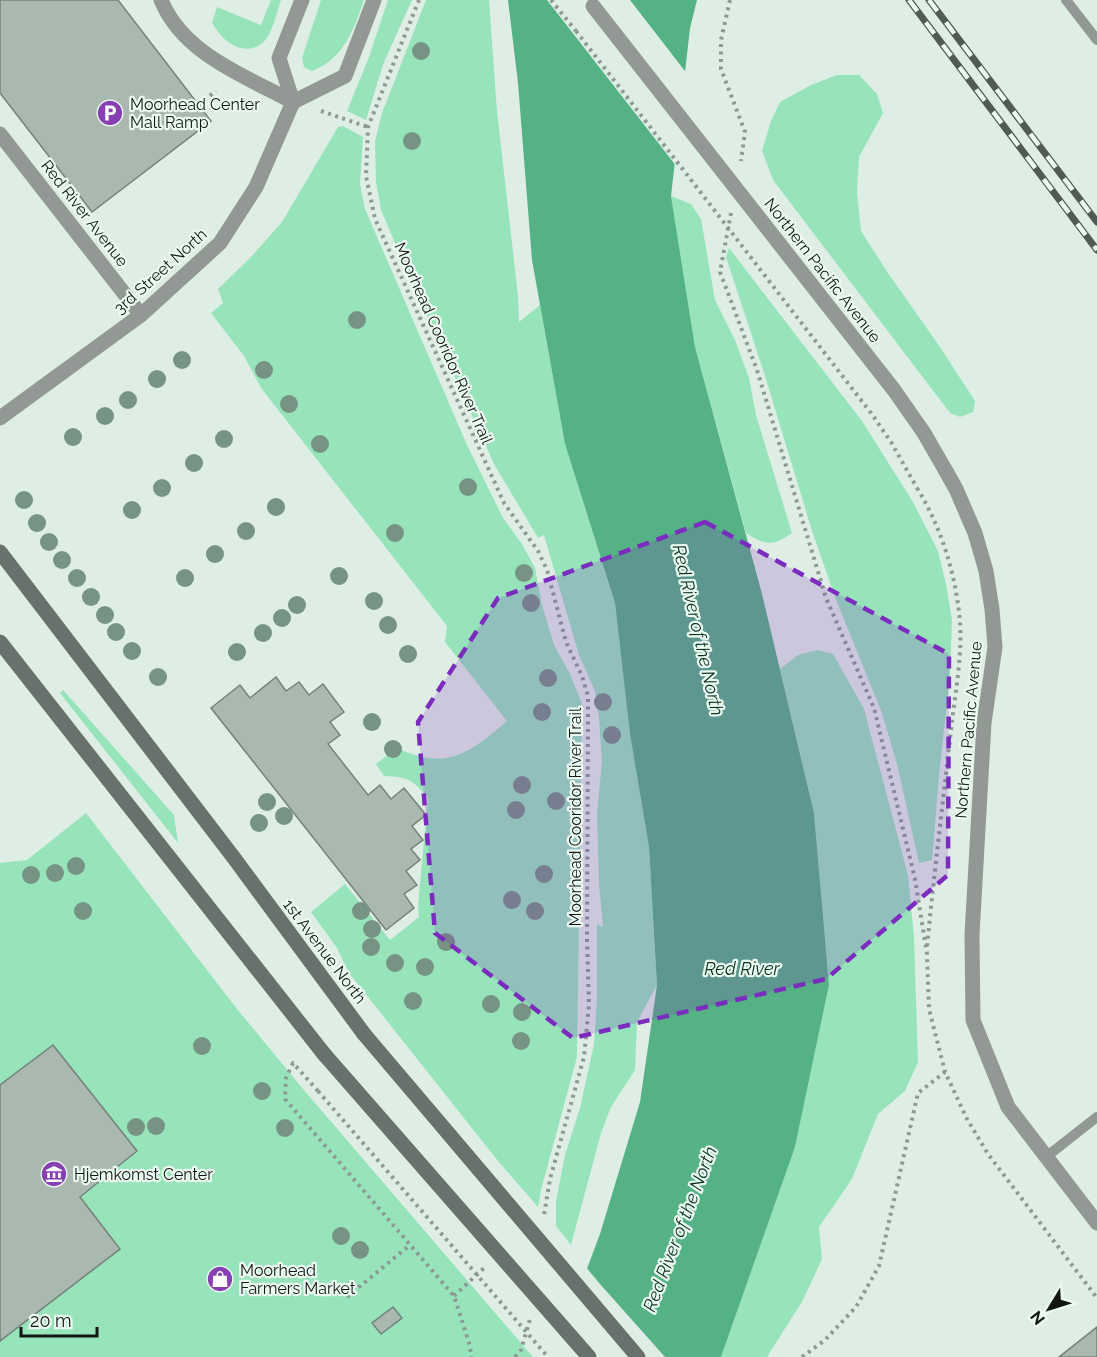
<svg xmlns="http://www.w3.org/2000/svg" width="1097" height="1357" font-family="Raleway,sans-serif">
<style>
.green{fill:#97e4bb}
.water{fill:#55b285}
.pier{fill:#dfeee5}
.building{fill:#aab9b0;stroke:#74827a;stroke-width:1.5}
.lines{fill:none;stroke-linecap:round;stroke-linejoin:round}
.path{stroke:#8e9993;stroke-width:4;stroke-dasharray:3 4.5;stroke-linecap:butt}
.service{stroke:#929894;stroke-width:10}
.minor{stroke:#929894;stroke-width:15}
.tertiary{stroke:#929894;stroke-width:15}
.secondary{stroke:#68716c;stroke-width:15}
.rail-casing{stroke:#525a55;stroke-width:7}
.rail{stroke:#ecfbf2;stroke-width:4.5;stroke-dasharray:14;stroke-linecap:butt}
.path-bridge{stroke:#8e9993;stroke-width:4;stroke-dasharray:3 4.5;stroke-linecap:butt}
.tertiary-bridge{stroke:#929894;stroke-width:15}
.secondary-bridge{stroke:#68716c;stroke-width:15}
.tree{fill:#769384}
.marked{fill:#7b2cbf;fill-opacity:0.2;stroke:#7b2cbf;stroke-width:4.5;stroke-dasharray:12 8;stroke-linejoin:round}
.labels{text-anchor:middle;stroke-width:4.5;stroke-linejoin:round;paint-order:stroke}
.poi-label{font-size:16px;fill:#111613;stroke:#ecfbf2;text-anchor:start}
.street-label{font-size:16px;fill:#111613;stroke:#ecfbf2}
.water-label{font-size:18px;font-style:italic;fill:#083220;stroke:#ecfbf2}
</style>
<rect width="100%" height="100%" fill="#dfeee5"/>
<path class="green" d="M271,0H281C277,12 274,26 268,36C259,52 240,52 227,41C221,37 216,29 212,23L217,7L261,25Z
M321,0H364C354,29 344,59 312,71L304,67L302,58Z
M388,0H412L384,62L366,120L347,111L369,57Z
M426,0H489L497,111L518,296L519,322L540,305L565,444L615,603L630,734L649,847L657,985L637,1022L635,1070L611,1107L601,1133L571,1245L556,1226V1201L565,1155L580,1108L594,1044L597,999V924L603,927L599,884L597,814L602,761L599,718L595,691L579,655L544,535L538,538L494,464L406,269L381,210L376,182L375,141L382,113Z
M837,75H859L877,94L883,113L859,157L857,192L861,231L888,273L940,347L975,401L973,412L960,417L950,413L773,180L762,151L771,121L780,102L811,85Z
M343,126L363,137L360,184L365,209L467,445L503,518L522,544L535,568L542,605L554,645L570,674L582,704L577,1057L541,1190L538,1207L498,1161L349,973L337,948L311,912L345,884L390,940L419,917L418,905L428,798C412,779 408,777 384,776L376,764L397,748C446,771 469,754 507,721L445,642L447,626L261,388L244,356L211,313L223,303L218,289L251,257L282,222L338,127Z
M671,196L691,204L701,219L715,300L735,340L749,378L756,415L792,533C773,547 764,545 746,533L695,347Z
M729,248L862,421L913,502L938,551L946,584L952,620L950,674L939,776L932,860L919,863L897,764L882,713L835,597L812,531L765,376L726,257Z
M818,650L833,654L864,709L908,875L914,937L918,1062L905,1091L878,1114L852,1179L819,1227L822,1259L803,1300L767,1357H721L795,1147L829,985L814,813L780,669L798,655Z
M63,690L174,815L178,843L60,693Z
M86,813L237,1009L303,1089L533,1357H0V863L27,860Z"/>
<path class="water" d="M508,0H697L690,28L671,196L695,347L762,594L814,813L829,985L795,1147L721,1357H554L600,1234L640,1102L657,985L649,847L630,734L615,603L565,444L532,260L518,83Z"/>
<path class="pier" d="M547,0H630L688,75L677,167Z
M585,1266L600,1284L665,1357H551Z"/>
<path class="building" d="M0,0H118L211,121L92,212L0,93Z
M276,677L286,691L299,682L309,695L323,684L344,712L330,722L340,735L328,744L368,795L380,785L391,799L404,788L426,815L412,826L423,840L411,849L420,860L406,871L417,885L404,894L414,908L386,930L211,708L240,685L250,698Z
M53,1045L137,1151L80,1197L120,1249L0,1341V1085Z
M393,1307L402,1318L381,1334L372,1323Z
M1097,1327V1357H1059Z"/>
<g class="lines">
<path class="path" d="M419,0L368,127L366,176L375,219L504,503L538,551L547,570L566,642L582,676L588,696L587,940L589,1005L584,1057L550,1179L544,1215
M551,0L576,31
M730,0L721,40V69L745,132L741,161
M198,105L216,91
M321,111L368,127
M731,213L720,272L757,370L826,598L874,708L915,879L927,954L929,1009L945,1072L967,1119L988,1154L1097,1298
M917,488C940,525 954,569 959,612C964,651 955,692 951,730C943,802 934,874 927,947
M318,1091L293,1063L286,1078L285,1099L454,1296L470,1346L471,1357
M454,1296L484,1268
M347,1297L410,1245
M515,1357L521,1350L530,1319
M802,1357L825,1340L856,1307L879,1266L918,1093L945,1072"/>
<path class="service" d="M1066,0L1097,40
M1046,1157L1097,1117"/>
<path class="minor" d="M161,0C183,54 245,76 293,102
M293,102L279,58L302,0
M0,134L141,315
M0,418L141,315L220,243L256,187L293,102L345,76L374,0"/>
<path class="tertiary" d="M947,473L956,489L975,533L986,571L992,609L995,647L984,723L972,935L973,1020L1008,1107L1097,1223"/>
<path class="secondary" d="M0,552L234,858L364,1034
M0,642L324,1054"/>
<g class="rail-casing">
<path id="rail" d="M909,0L1097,250
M929,0L1097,222"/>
</g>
<use href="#rail" class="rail"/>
<path class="path-bridge" d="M576,31L871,413L891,442L917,488
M318,1091L548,1357"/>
<path class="tertiary-bridge" d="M593,6L894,390L924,433L947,473"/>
<path class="secondary-bridge" d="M364,1034L638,1357
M324,1054L589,1357"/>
</g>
<g class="tree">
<circle cx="421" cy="51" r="9"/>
<circle cx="412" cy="141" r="9"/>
<circle cx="357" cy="320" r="9"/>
<circle cx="182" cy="360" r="9"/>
<circle cx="264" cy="370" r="9"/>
<circle cx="157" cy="379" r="9"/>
<circle cx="128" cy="400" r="9"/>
<circle cx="289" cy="404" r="9"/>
<circle cx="105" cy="416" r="9"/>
<circle cx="73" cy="437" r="9"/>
<circle cx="224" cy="439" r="9"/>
<circle cx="320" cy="444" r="9"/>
<circle cx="194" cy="463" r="9"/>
<circle cx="468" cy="487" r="9"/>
<circle cx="162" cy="488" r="9"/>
<circle cx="24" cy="500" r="9"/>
<circle cx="276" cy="507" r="9"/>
<circle cx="132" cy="510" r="9"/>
<circle cx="37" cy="523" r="9"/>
<circle cx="246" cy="531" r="9"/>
<circle cx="395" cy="533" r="9"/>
<circle cx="49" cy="542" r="9"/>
<circle cx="215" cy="554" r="9"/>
<circle cx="62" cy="560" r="9"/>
<circle cx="524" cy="573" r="9"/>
<circle cx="339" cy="576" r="9"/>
<circle cx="77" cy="578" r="9"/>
<circle cx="185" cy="578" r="9"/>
<circle cx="91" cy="597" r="9"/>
<circle cx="374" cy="601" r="9"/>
<circle cx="531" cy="603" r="9"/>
<circle cx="297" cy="605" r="9"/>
<circle cx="105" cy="615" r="9"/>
<circle cx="282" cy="618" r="9"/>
<circle cx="388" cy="625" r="9"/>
<circle cx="116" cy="632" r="9"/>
<circle cx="263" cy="633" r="9"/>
<circle cx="132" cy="651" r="9"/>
<circle cx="237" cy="652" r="9"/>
<circle cx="408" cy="654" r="9"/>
<circle cx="158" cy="677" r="9"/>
<circle cx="548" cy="678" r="9"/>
<circle cx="603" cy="702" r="9"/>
<circle cx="542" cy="712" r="9"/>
<circle cx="372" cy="722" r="9"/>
<circle cx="612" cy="735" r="9"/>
<circle cx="393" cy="749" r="9"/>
<circle cx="522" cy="785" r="9"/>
<circle cx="556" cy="801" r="9"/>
<circle cx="267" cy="802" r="9"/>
<circle cx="516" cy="810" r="9"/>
<circle cx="284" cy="816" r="9"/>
<circle cx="259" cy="823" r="9"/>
<circle cx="76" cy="866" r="9"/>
<circle cx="55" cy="873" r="9"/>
<circle cx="544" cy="874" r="9"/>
<circle cx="31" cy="875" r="9"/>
<circle cx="512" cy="900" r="9"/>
<circle cx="83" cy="911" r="9"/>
<circle cx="361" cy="911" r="9"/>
<circle cx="535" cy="911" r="9"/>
<circle cx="372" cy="929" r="9"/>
<circle cx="446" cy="942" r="9"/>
<circle cx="371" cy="947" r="9"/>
<circle cx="395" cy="963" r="9"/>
<circle cx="425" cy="967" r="9"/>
<circle cx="413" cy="1001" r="9"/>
<circle cx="491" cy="1004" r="9"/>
<circle cx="522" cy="1012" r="9"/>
<circle cx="521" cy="1041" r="9"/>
<circle cx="202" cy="1046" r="9"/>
<circle cx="262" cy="1091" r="9"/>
<circle cx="156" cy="1126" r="9"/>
<circle cx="136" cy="1127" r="9"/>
<circle cx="285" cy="1128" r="9"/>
<circle cx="341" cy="1236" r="9"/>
<circle cx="360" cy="1250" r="9"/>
</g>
<path class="marked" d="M705,522L949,654L948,875L826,979L573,1038L435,933L418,722L498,598Z"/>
<defs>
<g id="parking-disc" transform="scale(1.35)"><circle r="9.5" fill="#873fb2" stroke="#ecfbf2"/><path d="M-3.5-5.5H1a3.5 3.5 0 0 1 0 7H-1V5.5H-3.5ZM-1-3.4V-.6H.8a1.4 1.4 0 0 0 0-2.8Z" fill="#fff"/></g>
<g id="museum-disc" transform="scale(1.35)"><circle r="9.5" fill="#873fb2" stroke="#ecfbf2"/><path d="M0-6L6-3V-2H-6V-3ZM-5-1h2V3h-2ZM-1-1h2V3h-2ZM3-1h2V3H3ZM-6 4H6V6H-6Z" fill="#fff"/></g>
<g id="shop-disc" transform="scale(1.35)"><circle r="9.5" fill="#873fb2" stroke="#ecfbf2"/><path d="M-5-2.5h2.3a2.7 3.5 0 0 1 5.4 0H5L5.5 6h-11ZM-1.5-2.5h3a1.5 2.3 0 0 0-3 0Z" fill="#fff"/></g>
</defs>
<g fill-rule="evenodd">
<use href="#parking-disc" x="110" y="113"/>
<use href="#museum-disc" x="54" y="1174"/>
<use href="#shop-disc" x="220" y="1279"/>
</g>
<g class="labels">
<g class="poi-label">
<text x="130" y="110">Moorhead Center<tspan x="130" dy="18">Mall Ramp</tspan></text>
<text x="74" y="1180">Hjemkomst Center</text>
<text x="240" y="1276">Moorhead<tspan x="240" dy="18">Farmers Market</tspan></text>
</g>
<g class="street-label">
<text transform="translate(85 213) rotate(52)" y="6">Red River Avenue</text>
<text transform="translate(823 270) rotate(52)" y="6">Northern Pacific Avenue</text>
<text transform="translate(160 271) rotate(-42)" y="6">3rd Street North</text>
<text transform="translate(444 343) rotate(66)" y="6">Moorhead Cooridor River Trail</text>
<text transform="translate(968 730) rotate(-85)" y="6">Northern Pacific Avenue</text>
<text transform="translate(575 817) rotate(-90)" y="6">Moorhead Cooridor River Trail</text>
<text transform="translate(325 951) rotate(53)" y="6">1st Avenue North</text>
</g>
<g class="water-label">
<text transform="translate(698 630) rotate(77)" y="6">Red River of the North</text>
<text x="742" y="975">Red River</text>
<text transform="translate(680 1229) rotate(-69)" y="6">Red River of the North</text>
</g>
</g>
<g transform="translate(1049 1309) rotate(232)" stroke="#ecfbf2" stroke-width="4.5" paint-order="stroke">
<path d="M0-4.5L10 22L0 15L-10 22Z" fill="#111613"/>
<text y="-9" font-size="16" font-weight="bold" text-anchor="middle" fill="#111613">N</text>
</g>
<path d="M21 1327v9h76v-9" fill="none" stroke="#111613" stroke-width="3"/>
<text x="30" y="1327" font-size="18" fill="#111613" stroke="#ecfbf2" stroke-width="4.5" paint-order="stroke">20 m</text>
</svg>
